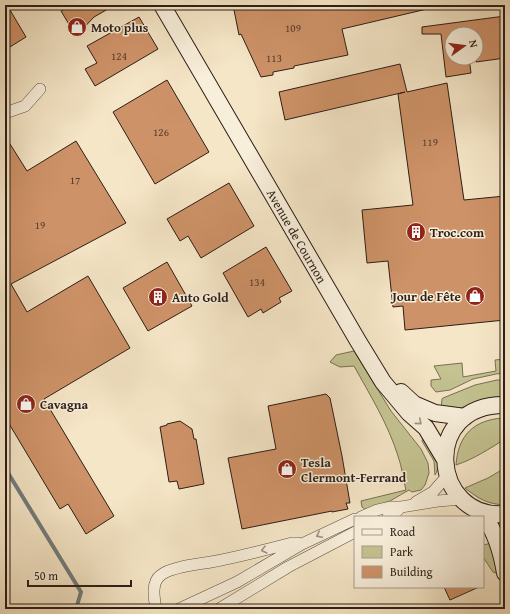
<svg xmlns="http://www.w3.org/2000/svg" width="510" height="614" font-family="'Gentium Book Plus',serif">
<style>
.green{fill:#c4c391;stroke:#787054}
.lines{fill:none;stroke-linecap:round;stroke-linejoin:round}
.stream{stroke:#727d7c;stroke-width:4}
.building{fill:#ce9268;stroke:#2d1e17}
.minor-casing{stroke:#5f5043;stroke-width:12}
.secondary-casing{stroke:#2d1e17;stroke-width:18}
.minor{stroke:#f8efdb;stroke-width:11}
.secondary{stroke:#f8efdb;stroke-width:16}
.oneway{stroke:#9d9183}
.labels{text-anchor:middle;stroke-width:3;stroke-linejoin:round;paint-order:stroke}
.number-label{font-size:11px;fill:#553b2b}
.poi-label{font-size:13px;font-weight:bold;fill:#2d1e17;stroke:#f8efdb;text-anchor:start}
.street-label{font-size:13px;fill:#2d1e17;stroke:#f8efdb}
</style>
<rect width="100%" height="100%" fill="#f5e6c7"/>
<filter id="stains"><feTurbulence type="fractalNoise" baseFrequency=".005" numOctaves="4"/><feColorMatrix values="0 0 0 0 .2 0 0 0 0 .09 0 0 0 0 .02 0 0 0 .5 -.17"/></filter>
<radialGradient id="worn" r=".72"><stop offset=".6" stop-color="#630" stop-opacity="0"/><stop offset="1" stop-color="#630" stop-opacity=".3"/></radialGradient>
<path class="green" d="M354,351L391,411L421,449L428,463L429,473L425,485L421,490L412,492L409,490L390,501L366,510L362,507L361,501L406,490C403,479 402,467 398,456C388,424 370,395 354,366L340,367L330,362L336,355Z
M505,359V373L496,374L473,379L450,390L436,392L431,386V380L441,379L434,366L462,363L463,377L496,371L495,360Z
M497,380H505V398L485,399L458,409L441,408L442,399L443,398L475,385Z
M503,418L505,419V439C489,449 474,459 456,465C458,435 474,420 503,418Z
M426,436C432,448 443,463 435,475L434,461L422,441L423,438Z
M505,468V505C487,504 479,499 465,488L488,478Z
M492,543L499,574L493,572L483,557V545Z"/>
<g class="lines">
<path class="stream" d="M5,468L81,592L76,609"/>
</g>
<path class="building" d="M5,5H7L26,37L5,50Z
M72,5H115L94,17L76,36L61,11Z
M233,5H427V9L342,29L348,55L294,66V68L273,72V75L261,77L241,34L239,35Z
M505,16V58L476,62V34H452V58H469L471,73L446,77L441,34H422V27Z
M139,17L158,49L95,86L85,69L97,63L87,46Z
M400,64L407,92L447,83L464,200L505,196V320L405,330L403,306L393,307L388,261L367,263L362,210L413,205L398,94L405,92L285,120L279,92Z
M167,80L209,152L155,184L113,112Z
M5,136L27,171L76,141L126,223L11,284L27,312L88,276L130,348L44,399L114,516L86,534L68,504L60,509L5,417Z
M229,183L254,226L201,258L188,236L180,241L167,219Z
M266,247L292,291L279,298L281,302L263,313L261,309L248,317L223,273Z
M167,262L192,306L148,331L123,288Z
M326,394L330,398L342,456L350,503H346L348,509L332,512V511L242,529L228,458L276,449L268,406Z
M180,421L192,429L194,439H196L204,484L179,489L177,481L169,482L160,427L167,425V424Z
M444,587H479L450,600Z"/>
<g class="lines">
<g class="minor-casing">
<path id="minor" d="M5,113L25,106L40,89
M416,502L433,492L447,476
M361,517L377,510L390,507H401L438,501L462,499
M388,517L394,514L401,507
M156,609C154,598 151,582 161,575C170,567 199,564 211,562C238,557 265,550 292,543H298
M179,609L237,582L302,544L355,519
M219,609L288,567L355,532"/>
</g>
<g class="secondary-casing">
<path id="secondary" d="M162,5L358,341L383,382L409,413L426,428L444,458
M401,392L414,404L435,413L465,417
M505,405C420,404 431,520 505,514
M483,512C495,534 501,548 505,573"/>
</g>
<use href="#minor" class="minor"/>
<use href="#secondary" class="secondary"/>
</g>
<defs><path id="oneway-chevron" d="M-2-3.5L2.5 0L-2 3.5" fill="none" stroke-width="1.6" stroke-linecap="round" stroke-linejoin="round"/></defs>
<g class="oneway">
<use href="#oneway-chevron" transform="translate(419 422) rotate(41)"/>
<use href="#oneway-chevron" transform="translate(319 535) rotate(154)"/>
<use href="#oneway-chevron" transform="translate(264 550) rotate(166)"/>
</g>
<defs>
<g id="shop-disc" transform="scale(1)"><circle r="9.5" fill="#8f2418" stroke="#f8efdb"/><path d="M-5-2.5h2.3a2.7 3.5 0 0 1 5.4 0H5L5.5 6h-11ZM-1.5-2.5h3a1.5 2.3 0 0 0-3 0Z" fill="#fff"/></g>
<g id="building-disc" transform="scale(1)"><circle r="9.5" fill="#8f2418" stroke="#f8efdb"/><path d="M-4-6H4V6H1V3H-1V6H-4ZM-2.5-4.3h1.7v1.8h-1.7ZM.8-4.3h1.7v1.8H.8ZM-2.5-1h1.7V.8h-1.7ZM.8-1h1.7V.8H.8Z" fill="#fff"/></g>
</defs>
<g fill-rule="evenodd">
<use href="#shop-disc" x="77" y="27"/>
<use href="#building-disc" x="416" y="232"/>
<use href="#shop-disc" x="475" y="296"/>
<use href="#building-disc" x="158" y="297"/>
<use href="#shop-disc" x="26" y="404"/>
<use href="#shop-disc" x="287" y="469"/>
</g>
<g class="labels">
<g class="number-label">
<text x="293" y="32">109</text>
<text x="119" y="60">124</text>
<text x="274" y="62">113</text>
<text x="161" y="136">126</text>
<text x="430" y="146">119</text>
<text x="75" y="184">17</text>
<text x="40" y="229">19</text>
<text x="257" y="286">134</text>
</g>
<g class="poi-label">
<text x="91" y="32">Moto plus</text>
<text x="430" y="237">Troc.com</text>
<text x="461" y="301" text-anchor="end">Jour de Fête</text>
<text x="172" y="302">Auto Gold</text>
<text x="40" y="409">Cavagna</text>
<text x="301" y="467">Tesla<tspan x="301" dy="15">Clermont-Ferrand</tspan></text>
</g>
<g class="street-label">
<text transform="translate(297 236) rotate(60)" y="5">Avenue de Cournon</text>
</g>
</g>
<rect width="510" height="614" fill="none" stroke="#f5e6c7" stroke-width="20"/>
<rect x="6" y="6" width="498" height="602" fill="none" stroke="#2d1e17" stroke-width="2"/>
<rect x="10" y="10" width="490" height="594" fill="none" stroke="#2d1e17"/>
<rect x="354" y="516" width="130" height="72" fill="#f8efdb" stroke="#a79b8d"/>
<rect x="362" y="529" width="20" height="6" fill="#f8efdb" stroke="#a79b8d"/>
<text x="390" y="536" font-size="12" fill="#2d1e17">Road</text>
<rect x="362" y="546" width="20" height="12" fill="#c4c391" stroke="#a79b8d"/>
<text x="390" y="556" font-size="12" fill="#2d1e17">Park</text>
<rect x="362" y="566" width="20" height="12" fill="#ce9268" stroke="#a79b8d"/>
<text x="390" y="576" font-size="12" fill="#2d1e17">Building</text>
<g transform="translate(464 46) rotate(76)"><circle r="19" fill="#f8efdb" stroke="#a79b8d"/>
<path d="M0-3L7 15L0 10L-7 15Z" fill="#8f2418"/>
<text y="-6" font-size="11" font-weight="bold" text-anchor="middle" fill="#2d1e17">N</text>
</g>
<path d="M28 580v6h103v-6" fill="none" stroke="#2d1e17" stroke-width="2"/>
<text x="34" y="580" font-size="12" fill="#2d1e17" stroke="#f8efdb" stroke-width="3" paint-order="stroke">50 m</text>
<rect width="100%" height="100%" filter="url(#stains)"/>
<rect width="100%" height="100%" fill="url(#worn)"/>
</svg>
